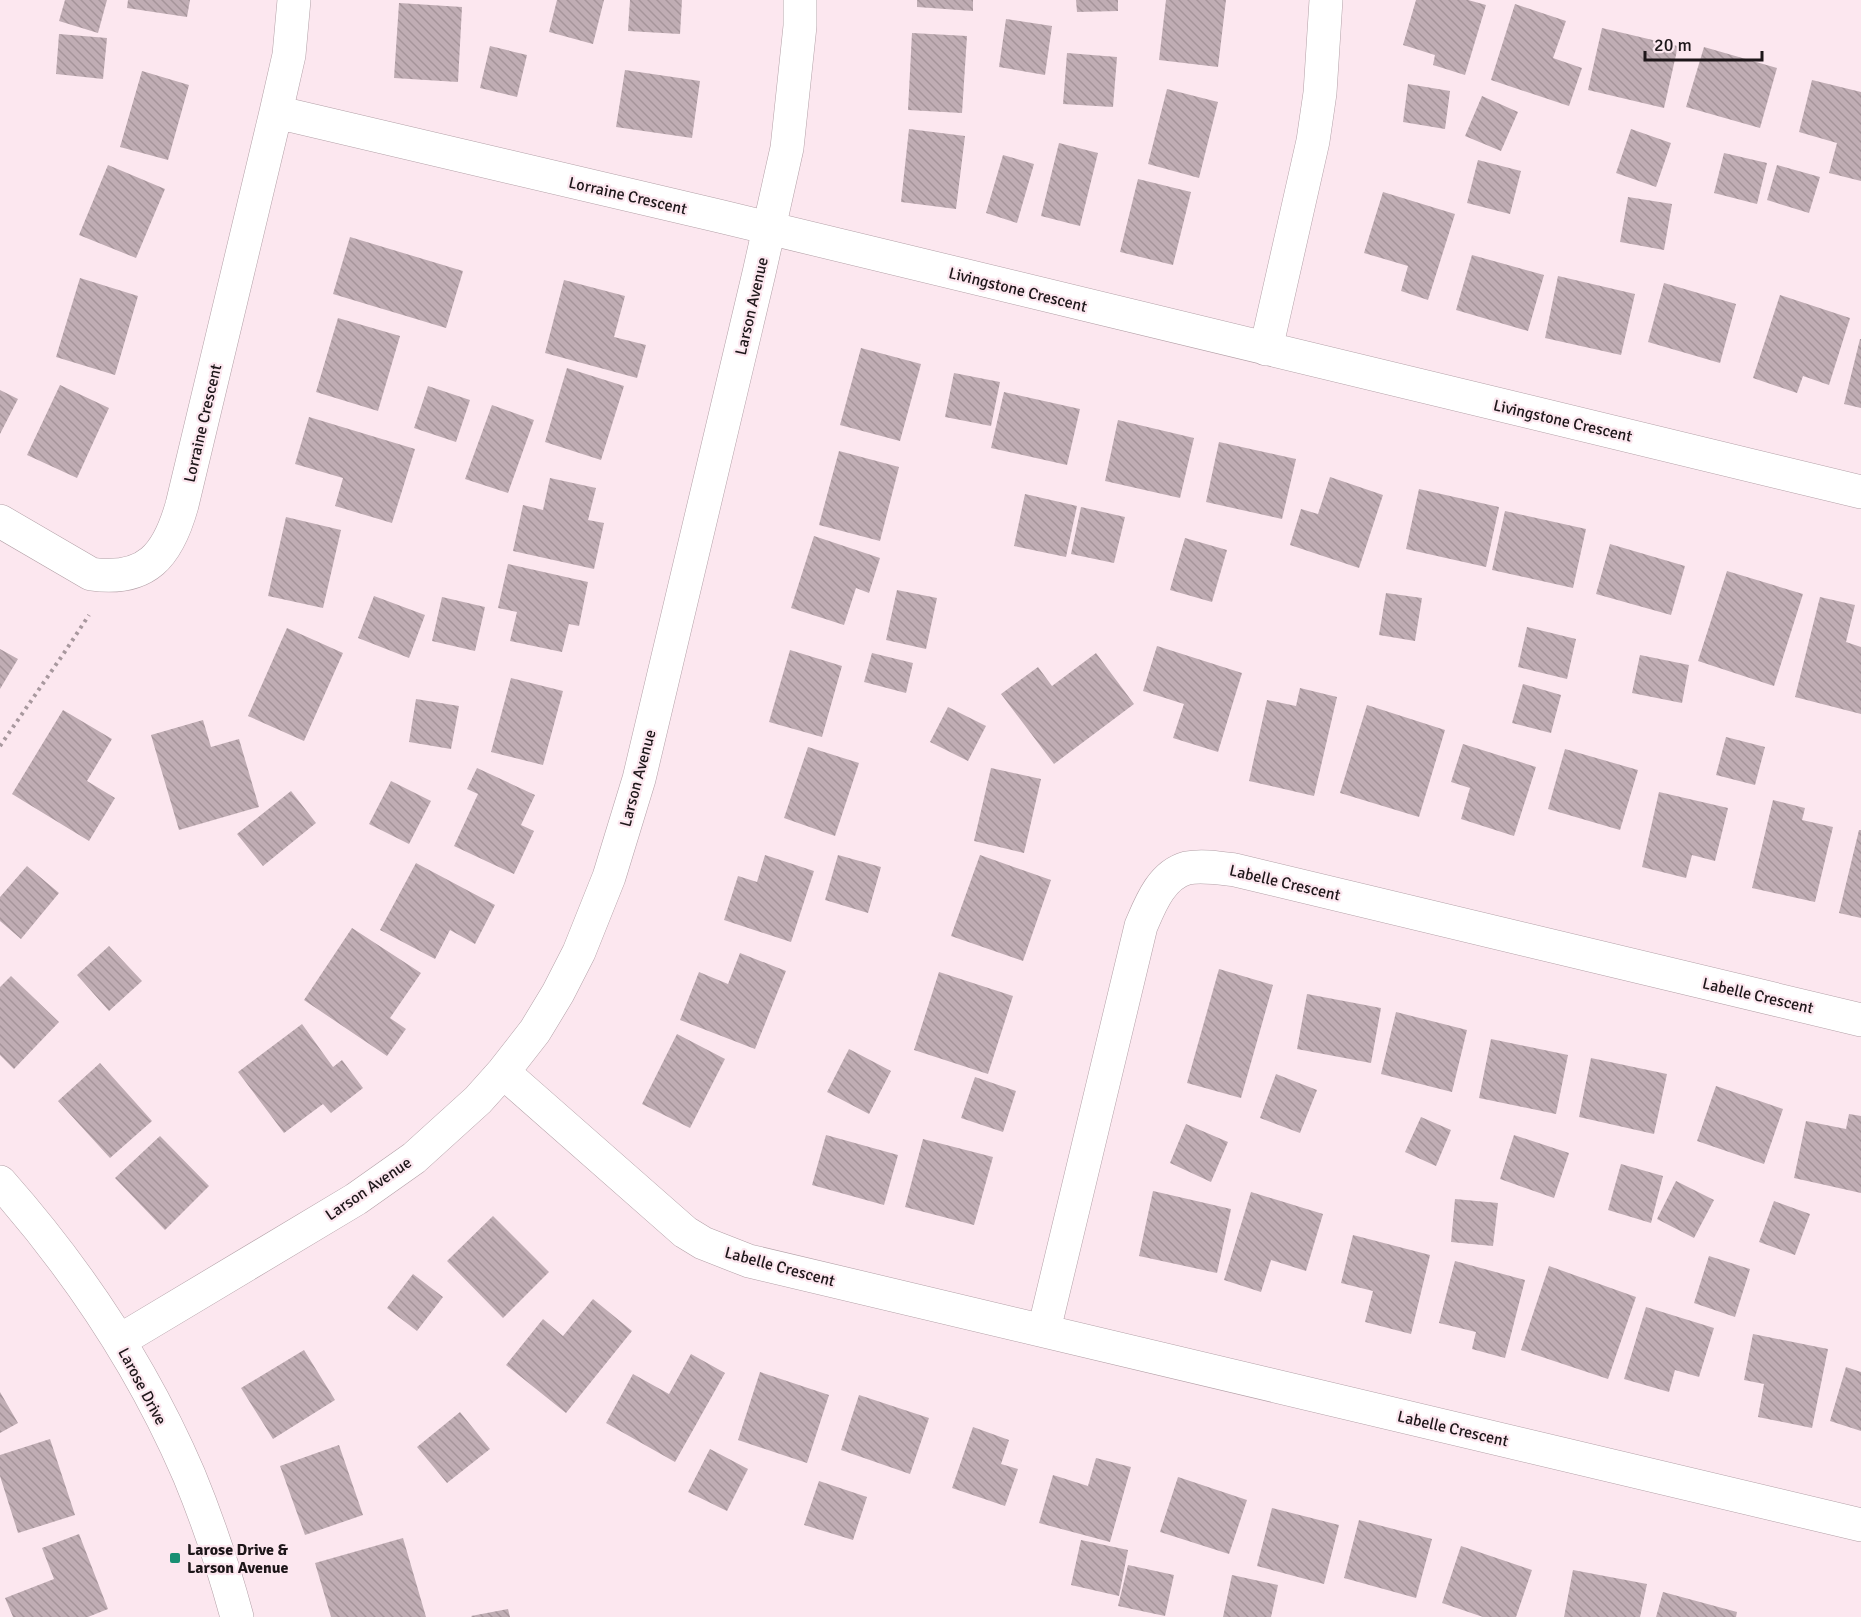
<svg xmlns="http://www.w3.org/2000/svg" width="1861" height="1617" font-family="Signika,sans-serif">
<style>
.building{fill:url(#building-back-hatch)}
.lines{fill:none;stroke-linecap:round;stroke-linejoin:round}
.minor-casing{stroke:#b3a0a7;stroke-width:34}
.path{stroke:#a8989e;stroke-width:4;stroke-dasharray:3 4.5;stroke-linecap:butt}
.minor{stroke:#fff;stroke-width:33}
.poi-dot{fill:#198f73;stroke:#fce7ef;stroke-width:2}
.labels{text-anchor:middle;stroke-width:4.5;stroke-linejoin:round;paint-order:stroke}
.street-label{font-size:16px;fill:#1d1619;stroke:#fce7ef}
.poi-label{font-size:16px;font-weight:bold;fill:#1d1619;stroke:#fce7ef;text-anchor:start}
</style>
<defs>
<pattern id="building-back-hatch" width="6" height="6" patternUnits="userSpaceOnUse" patternTransform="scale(1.5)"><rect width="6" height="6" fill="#c0adb4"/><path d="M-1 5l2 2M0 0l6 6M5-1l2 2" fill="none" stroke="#a5949a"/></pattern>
</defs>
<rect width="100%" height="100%" fill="#fce7ef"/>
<path class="building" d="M65,0H107L98,33L59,21Z
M128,0H190L187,17L127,8Z
M557,0H604L593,44L549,32Z
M630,0H682L680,34L628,31Z
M917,0H973V11L917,7Z
M1076,0H1118V11L1077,12Z
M1166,0H1226L1218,67L1159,60Z
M1416,0H1468L1486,5L1465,75L1433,65L1435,55L1403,45Z
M399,3L462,7L458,82L394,78Z
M1515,4L1566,21L1553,58L1582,68L1569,106L1491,80Z
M1006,19L1052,26L1045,75L999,67Z
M1602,28L1678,46L1664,108L1588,90Z
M912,33L967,36L962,113L908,110Z
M59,34L107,38L103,79L56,74Z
M490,46L527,55L517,97L480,88Z
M1704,47L1777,68L1760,128L1686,107Z
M1067,53L1117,57L1113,107L1063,104Z
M625,70L700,81L692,138L616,127Z
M142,71L189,85L168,160L120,147Z
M1812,80L1861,92V181L1829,173L1837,143L1799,132Z
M1408,84L1450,91L1445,129L1403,122Z
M1167,89L1218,102L1199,178L1148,164Z
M1482,96L1518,112L1501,151L1465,136Z
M909,129L965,136L956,209L901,202Z
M1631,129L1671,143L1656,187L1616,173Z
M1059,143L1098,153L1080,226L1041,216Z
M1724,153L1767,163L1757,204L1714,193Z
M1003,155L1034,164L1017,223L986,213Z
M1478,160L1521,171L1510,214L1467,203Z
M108,165L165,189L136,258L79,235Z
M1777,165L1820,177L1809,213L1767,200Z
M1138,179L1191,192L1173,265L1120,252Z
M1383,192L1455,214L1428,300L1401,291L1408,266L1364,253Z
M1628,197L1672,204L1664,250L1620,242Z
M350,237L463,271L446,328L333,294Z
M1472,255L1544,275L1528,331L1456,310Z
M1558,276L1635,294L1621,355L1545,338Z
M80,278L138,296L115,375L56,357Z
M564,280L625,296L614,337L646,345L637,378L545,353Z
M1664,283L1736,304L1720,363L1648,342Z
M1780,295L1850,318L1829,385L1803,376L1797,393L1753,378Z
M338,318L400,336L378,411L316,392Z
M1860,339H1861V408L1844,404Z
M861,348L921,364L900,441L840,425Z
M567,368L624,386L601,460L545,442Z
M954,373L1000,382L991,426L945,417Z
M60,385L109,408L77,478L27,455Z
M428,386L470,400L456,442L414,428Z
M0,390L18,399L0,434Z
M1004,392L1080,409L1067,465L991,448Z
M492,405L534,420L508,493L465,479Z
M309,417L415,449L392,523L335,506L343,478L295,464Z
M1118,420L1194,438L1180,498L1105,481Z
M1219,442L1296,459L1282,519L1206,502Z
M839,451L899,467L880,541L819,525Z
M1330,477L1383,495L1359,568L1290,545L1301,509L1318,514Z
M550,478L596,488L588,520L604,523L594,569L513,551L523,505L543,510Z
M1419,489L1499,507L1486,567L1406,549Z
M1025,494L1077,506L1066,557L1014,546Z
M1081,507L1125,517L1114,563L1071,554Z
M1505,511L1586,529L1573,588L1492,570Z
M286,517L341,530L323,608L268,596Z
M814,536L880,558L869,593L856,588L844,625L791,608Z
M1185,538L1227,550L1212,602L1170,590Z
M1610,544L1685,566L1671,615L1596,594Z
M508,564L588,582L579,626L569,624L562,652L510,641L517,612L498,608Z
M1727,571L1803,594L1774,686L1698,661Z
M897,590L937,598L926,649L886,640Z
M1386,593L1422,598L1415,641L1379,635Z
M374,596L425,615L409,658L358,638Z
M442,597L485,607L475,651L432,641Z
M1820,597L1855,605L1846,642L1861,647V714L1795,697Z
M1527,627L1576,639L1567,679L1518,667Z
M287,628L343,653L304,741L248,716Z
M1157,646L1242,673L1218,752L1173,738L1184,704L1143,691Z
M0,649L18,659L0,689Z
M790,650L842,666L822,737L769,722Z
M872,653L913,663L906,693L864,682Z
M1096,653L1134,704L1054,764L1001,694L1038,667L1052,686Z
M1640,655L1689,665L1682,703L1632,693Z
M511,678L563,691L543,765L491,752Z
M1523,684L1561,695L1551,733L1512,723Z
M1300,688L1337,697L1314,796L1249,781L1267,700L1296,706Z
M416,699L459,706L451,749L409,742Z
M1367,705L1445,730L1419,817L1340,793Z
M948,707L986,726L968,761L930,742Z
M63,710L112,739L87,781L115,798L89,841L12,794Z
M203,720L211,747L239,739L259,807L179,830L151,735Z
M1726,737L1765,747L1755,785L1716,775Z
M1463,744L1536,767L1514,836L1461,819L1470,788L1451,782Z
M808,747L859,763L835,836L784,818Z
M1565,749L1638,770L1620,830L1548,809Z
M477,768L535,795L521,825L534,831L514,874L454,846L478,794L467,789Z
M991,768L1041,779L1024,853L974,841Z
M391,781L431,801L409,844L369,824Z
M291,791L316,823L263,866L237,834Z
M1659,792L1728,808L1715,861L1692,855L1686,878L1642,867Z
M1773,800L1805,808L1802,820L1833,827L1815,902L1752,888Z
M1859,830H1861V918L1839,913Z
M765,855L814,871L791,942L724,920L738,876L757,882Z
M838,855L881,867L868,913L825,900Z
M980,855L1051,880L1023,961L951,936Z
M416,863L495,905L475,944L450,930L435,959L380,930Z
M27,866L59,893L21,939L0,921V897Z
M352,928L421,973L390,1018L406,1029L387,1056L304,1000Z
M109,946L142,981L109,1011L77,975Z
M740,953L786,971L755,1049L680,1020L699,972L728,984Z
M1219,969L1273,985L1241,1098L1187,1083Z
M939,972L1013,996L988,1074L914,1050Z
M11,976L59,1022L14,1069L0,1055V987Z
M1307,994L1381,1008L1371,1063L1297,1049Z
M1396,1012L1467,1030L1452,1092L1381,1074Z
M302,1024L333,1067L342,1060L363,1088L331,1113L323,1104L284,1133L238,1072Z
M677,1034L725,1059L690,1128L642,1104Z
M1491,1039L1568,1055L1556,1114L1479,1098Z
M849,1049L891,1071L869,1114L827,1092Z
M1591,1058L1667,1074L1654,1134L1579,1117Z
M100,1063L152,1121L110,1158L58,1101Z
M1276,1074L1317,1090L1300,1133L1260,1118Z
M975,1077L1016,1091L1003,1132L961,1118Z
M1716,1086L1783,1109L1764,1164L1697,1141Z
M1849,1114L1861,1116V1193L1794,1178L1806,1121L1846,1129Z
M1421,1117L1451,1130L1436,1166L1405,1152Z
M1186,1124L1228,1142L1211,1182L1170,1163Z
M826,1135L898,1155L884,1205L812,1185Z
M1514,1135L1569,1153L1554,1198L1500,1179Z
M160,1136L209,1186L165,1230L115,1178Z
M923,1139L993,1157L974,1225L905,1207Z
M1621,1164L1663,1176L1651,1223L1608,1210Z
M1676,1181L1714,1200L1694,1238L1657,1219Z
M1153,1191L1231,1209L1217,1273L1139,1256Z
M1251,1192L1323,1214L1306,1271L1271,1260L1261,1292L1224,1280Z
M1455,1199L1498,1203L1493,1246L1451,1242Z
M1774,1201L1810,1214L1795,1255L1759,1242Z
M493,1216L549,1272L503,1318L447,1261Z
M1353,1235L1430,1255L1411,1334L1365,1322L1373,1291L1341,1283Z
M1709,1256L1750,1269L1735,1317L1694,1303Z
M1455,1261L1525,1280L1505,1358L1472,1349L1476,1332L1439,1323Z
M1549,1266L1636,1297L1608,1379L1521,1350Z
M413,1274L443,1297L417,1331L387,1308Z
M593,1299L632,1331L566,1413L506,1365L543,1319L563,1336Z
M1646,1307L1714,1328L1699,1377L1675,1370L1669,1392L1624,1379Z
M1753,1334L1828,1349L1812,1428L1758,1417L1764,1384L1744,1380Z
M304,1350L335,1400L273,1439L241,1388Z
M691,1354L725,1373L675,1462L606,1423L633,1374L669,1394Z
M1846,1367L1861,1372V1431L1830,1421Z
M760,1372L829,1395L807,1463L738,1440Z
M0,1392L18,1423L0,1433Z
M859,1395L929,1418L910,1474L841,1450Z
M460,1412L490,1449L447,1483L417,1447Z
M973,1427L1009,1440L1001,1464L1018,1469L1005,1506L952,1488Z
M50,1439L75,1515L18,1533L0,1476V1455Z
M339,1445L363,1515L305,1535L280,1466Z
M710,1449L748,1469L727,1511L688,1492Z
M1096,1458L1131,1467L1110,1542L1039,1523L1053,1475L1088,1486Z
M1178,1477L1247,1500L1229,1554L1160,1532Z
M819,1481L867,1497L853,1540L804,1525Z
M1272,1508L1339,1525L1324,1584L1257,1566Z
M1359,1520L1432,1539L1416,1598L1344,1578Z
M79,1534L108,1609L88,1617H13L5,1598L54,1579L42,1548Z
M403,1538L426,1617H331L315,1563Z
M1081,1540L1128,1550L1119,1596L1071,1585Z
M1461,1546L1532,1570L1516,1617H1483L1442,1603Z
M1128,1565L1174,1575L1165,1616L1118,1606Z
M1573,1570L1647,1584L1640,1617H1564Z
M1232,1575L1278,1585L1271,1617H1223Z
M1663,1592L1737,1612L1736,1617H1656Z
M508,1609L510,1617H472L471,1616Z"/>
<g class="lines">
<g class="minor-casing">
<path id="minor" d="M276,112L719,216L1861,492
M1266,349L1313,141L1320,93L1326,0
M0,521L91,574C147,582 168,555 182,505L276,112L289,55L294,0
M503,1072L685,1232L703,1243L749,1261L1861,1525
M0,1182C77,1269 143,1368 189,1475C208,1521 224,1569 237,1617
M1044,1330L1141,926C1150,905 1161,875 1187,868C1202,865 1220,868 1235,870L1861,1020
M119,1341L356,1199L414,1158L478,1100L503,1072L535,1031L558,993L579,952L609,877L639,779L759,273L787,148L800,26V0"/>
</g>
<path class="path" d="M0,746L64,653L89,615"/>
<use href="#minor" class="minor"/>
</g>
<rect class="poi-dot" x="169" y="1552" width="12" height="12" rx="3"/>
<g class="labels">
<g class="street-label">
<text transform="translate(628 195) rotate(13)" y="6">Lorraine Crescent</text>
<text transform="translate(1018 289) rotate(14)" y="6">Livingstone Crescent</text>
<text transform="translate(751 306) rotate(-77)" y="6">Larson Avenue</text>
<text transform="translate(1563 420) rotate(13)" y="6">Livingstone Crescent</text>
<text transform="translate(202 423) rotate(-77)" y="6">Lorraine Crescent</text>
<text transform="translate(637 778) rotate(-75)" y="6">Larson Avenue</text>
<text transform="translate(1285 882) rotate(13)" y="6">Labelle Crescent</text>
<text transform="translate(1758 995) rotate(13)" y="6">Labelle Crescent</text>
<text transform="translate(368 1188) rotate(-34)" y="6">Larson Avenue</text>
<text transform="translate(780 1266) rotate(15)" y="6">Labelle Crescent</text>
<text transform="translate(143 1386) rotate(62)" y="6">Larose Drive</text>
<text transform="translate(1453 1428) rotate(13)" y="6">Labelle Crescent</text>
</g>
<g class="poi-label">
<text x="187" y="1555">Larose Drive &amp;<tspan x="187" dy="18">Larson Avenue</tspan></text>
</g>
</g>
<path d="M1645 51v9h117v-9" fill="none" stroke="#1d1619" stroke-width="3"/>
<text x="1654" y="51" font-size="18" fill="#1d1619" stroke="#fce7ef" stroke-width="4.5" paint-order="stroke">20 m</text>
</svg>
